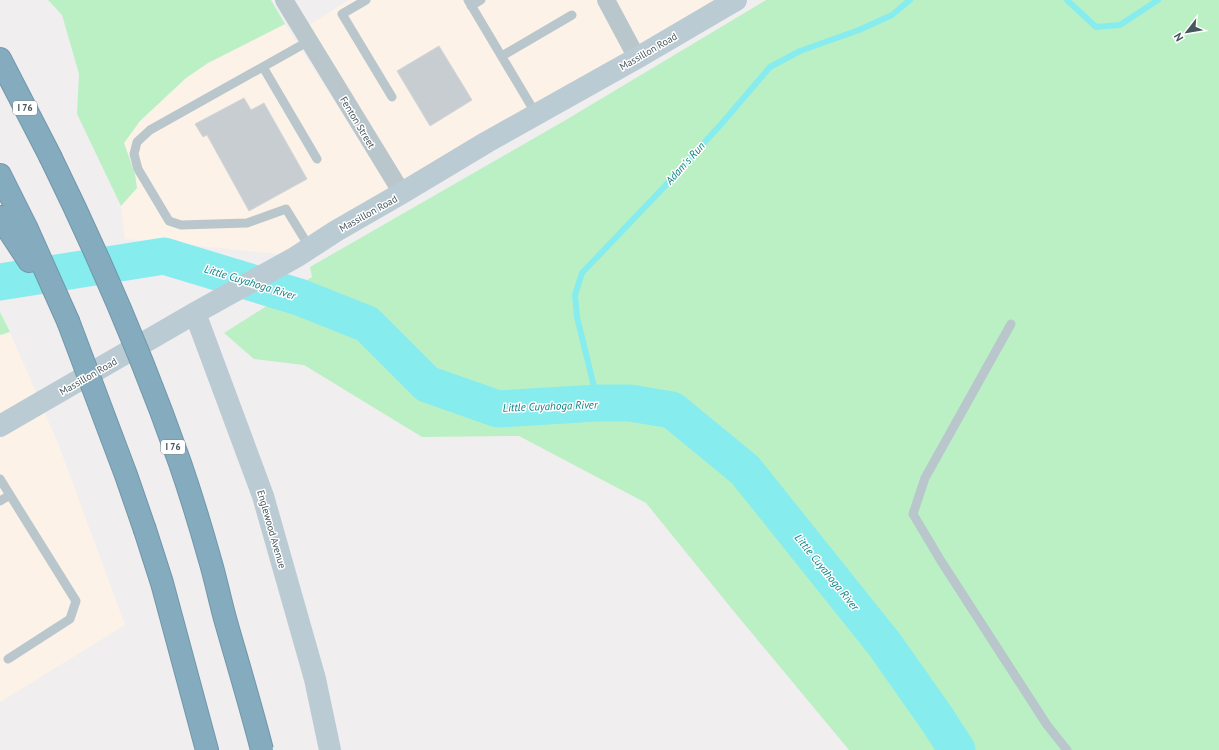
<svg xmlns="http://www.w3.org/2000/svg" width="1219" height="750" font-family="'PT Sans',sans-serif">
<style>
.commercial{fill:#fcf2e7}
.green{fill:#bbf0c5}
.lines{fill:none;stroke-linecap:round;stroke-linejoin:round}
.stream{stroke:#87ecee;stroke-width:6}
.river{stroke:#87ecee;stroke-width:37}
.building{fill:#c8cdd1;stroke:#d2d6da}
.highway-casing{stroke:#7097aa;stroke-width:24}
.lane{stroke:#b9c6cc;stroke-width:9}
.street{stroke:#b9c6cc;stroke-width:18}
.secondary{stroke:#bbcbd3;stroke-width:22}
.highway{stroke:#85acbe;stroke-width:22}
.highway-bridge-casing{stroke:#7097aa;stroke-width:24;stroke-linecap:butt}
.highway-bridge{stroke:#85acbe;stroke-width:22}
.labels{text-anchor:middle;stroke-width:3;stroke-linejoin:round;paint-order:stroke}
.shield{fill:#fff;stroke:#7e898d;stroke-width:1}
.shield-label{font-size:9px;font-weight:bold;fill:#46565c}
.street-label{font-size:10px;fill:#46565c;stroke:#fff}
.water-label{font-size:11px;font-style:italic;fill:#0b8385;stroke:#fff}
</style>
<rect width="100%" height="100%" fill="#f1eeef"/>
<path class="commercial" d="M349,0H597L631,56L404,187L309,28L311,24Z
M609,0H728L638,54Z
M285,24L391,190L281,254L125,239L121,206L137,188L135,174L124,143L140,121L186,78L208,63Z
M10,332L59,446L125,625L0,702V335Z"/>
<path class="green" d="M48,0H271L285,24L208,63L186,78L140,121L124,143L135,174L137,188L121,206L77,114L79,74L62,15Z
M766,0H1219V750H849L736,614L646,503L519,436L422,437L304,365L254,359L224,333L312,277L310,267L564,121Z
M0,312L10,332L0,335Z"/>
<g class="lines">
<path class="stream" d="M1067,0L1096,27L1120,25L1158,0
M598,403L577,317L575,295L582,273L665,186L723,122L770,67L800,51L859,30L892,15L910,0"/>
<path class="river" d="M0,282L164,256L299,297L367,324L427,384L498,409L598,403H630L672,410L745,470L885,645L937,719L957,750"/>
</g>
<path class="building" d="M439,46L472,100L430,126L397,71Z
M244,98L251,110L264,103L307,179L249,211L207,135L203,137L195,124Z"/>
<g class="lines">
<g class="highway-casing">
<path id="highway" d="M0,59L50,156
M0,175L26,227L68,321
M0,217L29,261
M145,530L162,583L207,750"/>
</g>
<path class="lane" d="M366,0L342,14L392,97
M468,0L536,114
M471,6L481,0
M309,41L150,130L137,142L134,154L138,169L169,221L181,225L247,223L286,209L310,248
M502,56L572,15
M263,67L317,159
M1011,324L925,478L913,514L941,561L1047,725L1067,750
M0,479L76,601L70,619L8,659
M0,501L10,495"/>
<path class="street" d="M284,0L402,193
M606,0L637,58"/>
<path class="secondary" d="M195,313L263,496L315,679L330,750
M0,426L195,313L296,257L336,231L402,193L487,142L637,58L736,0"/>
<use href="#highway" class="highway"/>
<g class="highway-bridge-casing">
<path id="highway-bridge" d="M50,156C99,256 143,358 180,463C191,495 201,528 210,560C216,580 220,601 226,622C238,664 251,707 262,750
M68,321L126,475L145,530"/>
</g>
<use href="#highway-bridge" class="highway-bridge"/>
</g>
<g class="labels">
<g class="shield">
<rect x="13" y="101" width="24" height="14" rx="3"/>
<rect x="161" y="440" width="24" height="14" rx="3"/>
</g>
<g class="shield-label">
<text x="25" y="111">I 76</text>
<text x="173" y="450">I 76</text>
</g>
<g class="street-label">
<text transform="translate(648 51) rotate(-30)" y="4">Massillon Road</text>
<text transform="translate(358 122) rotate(59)" y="4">Fenton Street</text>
<text transform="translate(368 213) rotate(-29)" y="4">Massillon Road</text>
<text transform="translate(88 376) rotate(-30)" y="4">Massillon Road</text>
<text transform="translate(272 529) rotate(74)" y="4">Englewood Avenue</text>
</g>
<g class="water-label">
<text transform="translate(685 163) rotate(-48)" y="4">Adam's Run</text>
<text transform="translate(250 282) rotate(17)" y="4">Little Cuyahoga River</text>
<text transform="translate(550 406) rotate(-2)" y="4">Little Cuyahoga River</text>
<text transform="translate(827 572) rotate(51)" y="4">Little Cuyahoga River</text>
</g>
</g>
<g transform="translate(1187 32) rotate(239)" stroke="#ffffff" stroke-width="3" paint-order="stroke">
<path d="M0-3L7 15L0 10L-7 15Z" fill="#46565c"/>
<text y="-6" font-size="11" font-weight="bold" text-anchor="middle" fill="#46565c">N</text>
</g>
</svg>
